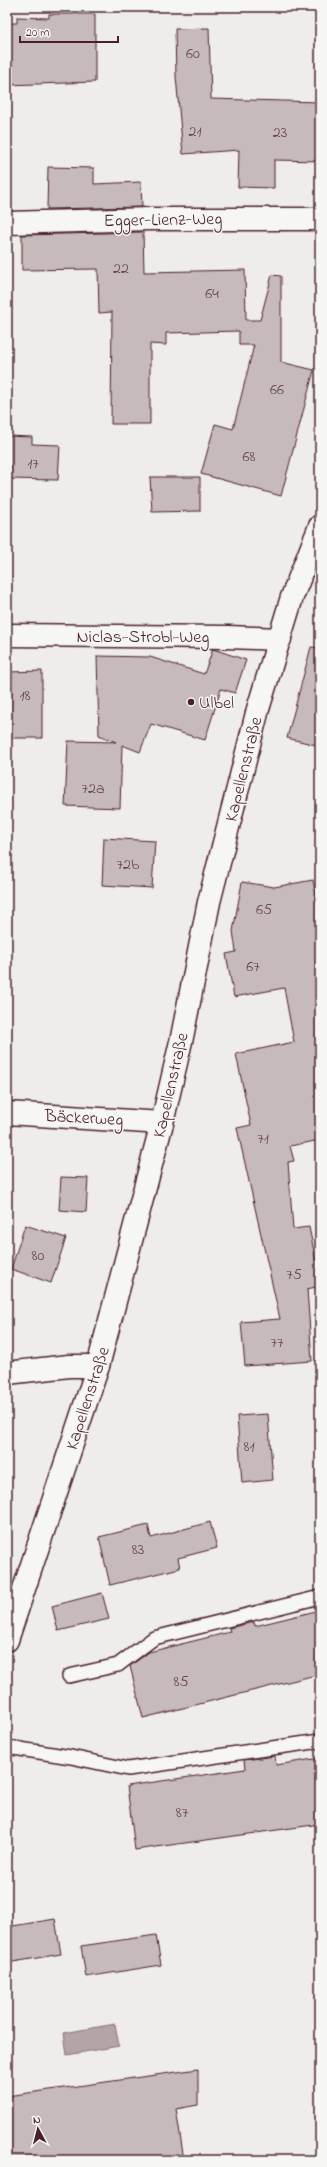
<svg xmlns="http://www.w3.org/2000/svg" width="327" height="2167" font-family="'Indie Flower',sans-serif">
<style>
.water{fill:#b4a4a5;stroke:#8a6f74}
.building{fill:#c6babb;stroke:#4a1f2b}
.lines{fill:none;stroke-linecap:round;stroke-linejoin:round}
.service-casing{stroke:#4a1f2b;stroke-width:16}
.minor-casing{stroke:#4a1f2b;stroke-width:25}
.secondary-casing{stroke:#4a1f2b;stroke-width:25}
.service{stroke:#f6f6f2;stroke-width:13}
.minor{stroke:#f6f6f2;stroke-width:22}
.secondary{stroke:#f6f6f2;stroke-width:22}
.poi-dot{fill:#4a1f2b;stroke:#f6f6f2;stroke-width:1.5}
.labels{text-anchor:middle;stroke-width:3;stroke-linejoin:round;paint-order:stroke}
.number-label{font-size:16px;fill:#69464f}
.street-label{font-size:18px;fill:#4a1f2b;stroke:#f6f6f2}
.poi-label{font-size:18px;fill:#4a1f2b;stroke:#f6f6f2;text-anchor:start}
</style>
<rect width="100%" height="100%" fill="#efedea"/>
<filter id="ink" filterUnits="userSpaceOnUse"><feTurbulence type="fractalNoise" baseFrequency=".025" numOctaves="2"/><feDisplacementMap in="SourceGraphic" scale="8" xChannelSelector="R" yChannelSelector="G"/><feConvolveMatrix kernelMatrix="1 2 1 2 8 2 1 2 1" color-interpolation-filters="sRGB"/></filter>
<g filter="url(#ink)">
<path class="water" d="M115,2024L119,2046L67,2055L64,2033Z"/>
<path class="building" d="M49,14H95V82L7,85V23H17V17L49,18Z
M209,28L211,99L320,102V161L274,160V188L238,187L239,150L183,154L176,76L175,29Z
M48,167L94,168V184L141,182L142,207L47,209Z
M143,232L144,272L245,270L246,320H260L272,275L281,276V362L314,370L281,496L201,474L215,424L233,429L254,345H239V331L166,333V345L150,344V424H111L112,312L99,313L98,269L22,270V235Z
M7,436L32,437V444L60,445L58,480L7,479Z
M150,477H200V511L152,512Z
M311,647L320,648V746L287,738Z
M213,649L246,660L235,693L221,689L205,740L151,724L140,752L122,745L120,808L65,806L68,741L116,742L99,735L97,656L150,657L204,674Z
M42,671V738H7V672Z
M104,838L155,841L152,888L102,885Z
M313,880L320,916V1140L290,1146L294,1161L288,1162L293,1229L309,1227L320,1281V1286L307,1289L312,1361L245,1366L241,1322L280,1319L237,1128L251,1125L236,1054L294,1042L284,988L234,997L226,954L236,952L233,931L242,882L274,887Z
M61,1177L88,1178L86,1212L59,1210Z
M25,1225L66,1238L51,1283L11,1269Z
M268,1414L273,1480L242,1483L237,1416Z
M210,1522L217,1548L178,1558L180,1568L110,1585L99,1537L148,1525L151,1538Z
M102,1593L109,1619L58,1631L52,1606Z
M320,1610V1674L143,1718L130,1666L149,1652L230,1632L229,1628L254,1622L255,1626Z
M275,1756L276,1765L320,1758V1824L135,1850L127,1786L245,1769L244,1760Z
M55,1919L61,1954L7,1963V1927Z
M156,1935L161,1965L86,1977L81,1946Z
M198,2069V2105L176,2109L184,2160H7V2096Z"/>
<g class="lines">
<g class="service-casing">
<path id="service" d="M69,1676L118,1665L154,1638L320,1597
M7,1747L71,1757L128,1769L320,1741"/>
</g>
<g class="minor-casing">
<path id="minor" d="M7,223L150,219H320
M7,635L228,637L280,639
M7,1113L162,1123
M7,1373L69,1366H98"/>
</g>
<g class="secondary-casing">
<path id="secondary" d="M7,1640L98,1366L162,1123L182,1037L209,902L258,709L292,597L320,526"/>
</g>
<use href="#service" class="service"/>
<use href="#minor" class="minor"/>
<use href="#secondary" class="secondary"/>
</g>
</g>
<circle class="poi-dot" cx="191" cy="702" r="4"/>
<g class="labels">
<g class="number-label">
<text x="193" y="58">60</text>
<text x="195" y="136">21</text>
<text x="280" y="137">23</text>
<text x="121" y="273">22</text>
<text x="212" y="298">64</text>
<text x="277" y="394">66</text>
<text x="249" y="461">68</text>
<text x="33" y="468">17</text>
<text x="25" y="700">18</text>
<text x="93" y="793">72a</text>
<text x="128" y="869">72b</text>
<text x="264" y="914">65</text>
<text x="253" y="971">67</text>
<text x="263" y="1143">71</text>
<text x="38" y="1260">80</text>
<text x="294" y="1279">75</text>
<text x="277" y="1347">77</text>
<text x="249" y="1451">81</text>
<text x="138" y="1554">83</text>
<text x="181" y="1686">85</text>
<text x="182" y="1817">87</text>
</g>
<g class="street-label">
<text transform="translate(163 219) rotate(-1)" y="6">Egger-Lienz-Weg</text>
<text x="143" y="642">Niclas-Strobl-Weg</text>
<text transform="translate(243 769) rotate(-76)" y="6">Kapellenstraße</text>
<text transform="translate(170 1085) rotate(-77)" y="6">Kapellenstraße</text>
<text transform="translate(84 1117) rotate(3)" y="6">Bäckerweg</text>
<text transform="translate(87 1398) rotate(-72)" y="6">Kapellenstraße</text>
</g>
<g class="poi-label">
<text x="199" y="708">Ulbel</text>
</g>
</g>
<rect width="327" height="2167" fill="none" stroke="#f6f6f2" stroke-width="24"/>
<rect x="12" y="12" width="303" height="2143" fill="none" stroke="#4a1f2b" stroke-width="1.5" filter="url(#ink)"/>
<g transform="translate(38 2129) rotate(353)" stroke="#f6f6f2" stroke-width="3" paint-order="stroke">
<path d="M0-3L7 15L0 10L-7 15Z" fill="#4a1f2b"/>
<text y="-6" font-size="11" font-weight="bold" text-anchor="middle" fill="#4a1f2b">N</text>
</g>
<path d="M20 36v6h98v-6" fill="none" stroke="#4a1f2b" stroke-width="2"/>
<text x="26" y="36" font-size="12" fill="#4a1f2b" stroke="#f6f6f2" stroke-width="3" paint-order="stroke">20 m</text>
</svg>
